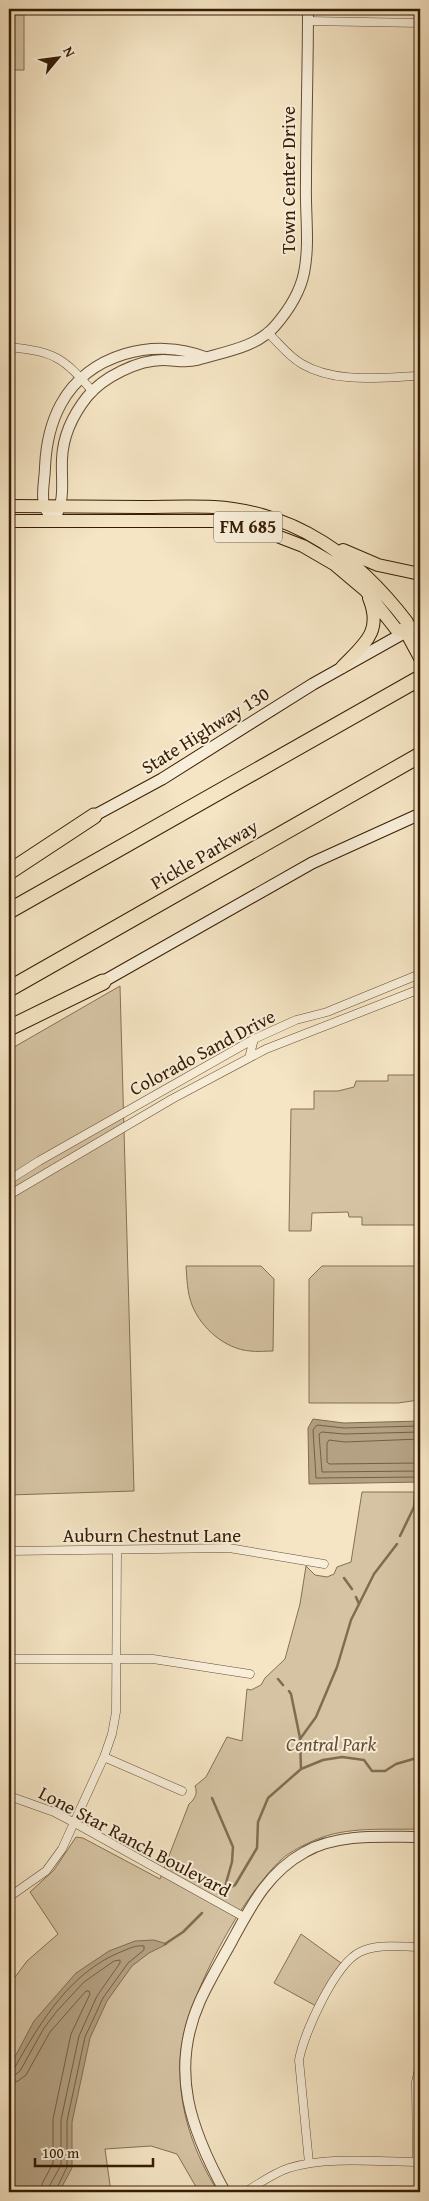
<svg xmlns="http://www.w3.org/2000/svg" width="429" height="2201" font-family="'Gentium Book Plus',serif">
<style>
.green{fill:#d5c3a3;stroke:#867054}
.water{fill:#b4a183;stroke:#826c50}
.lines{fill:none;stroke-linecap:round;stroke-linejoin:round}
.shore{stroke:#765e44;stroke-width:1}
.stream{stroke:#826c50;stroke-width:2.5}
.minor-casing{stroke:#664e34;stroke-width:9}
.tertiary-casing{stroke:#664e34;stroke-width:12}
.secondary-casing{stroke:#371c04;stroke-width:13}
.primary-casing{stroke:#371c04;stroke-width:14}
.motorway-casing{stroke:#371c04;stroke-width:17}
.minor{stroke:#f8eed9;stroke-width:8}
.tertiary{stroke:#f8eed9;stroke-width:10}
.secondary{stroke:#f8eed9;stroke-width:11}
.primary{stroke:#f5e5c4;stroke-width:12}
.motorway{stroke:#f5e5c4;stroke-width:15}
.labels{text-anchor:middle;stroke-width:4;stroke-linejoin:round;paint-order:stroke}
.shield{fill:#f8eed9;stroke:#715b44;stroke-width:1}
.shield-label{font-size:18px;font-weight:bold;fill:#371c04}
.street-label{font-size:19px;fill:#371c04;stroke:#f8eed9}
.park-label{font-size:19px;font-style:italic;fill:#664e34;stroke:#f8eed9}
</style>
<rect width="100%" height="100%" fill="#f5e5c4"/>
<filter id="stains"><feTurbulence type="fractalNoise" baseFrequency=".004" numOctaves="4"/><feColorMatrix values="0 0 0 0 .2 0 0 0 0 .09 0 0 0 0 .02 0 0 0 .5 -.17"/></filter>
<radialGradient id="worn" r=".72"><stop offset=".6" stop-color="#630" stop-opacity="0"/><stop offset="1" stop-color="#630" stop-opacity=".3"/></radialGradient>
<path class="green" d="M9,9H24V70H9Z
M120,986L134,1491L9,1495V1050Z
M388,1075H416V1081H420V1225H362V1217H349L348,1212L312,1213L311,1231H289L291,1109H314V1091H338L354,1087L356,1081H388Z
M186,1266H261L274,1279L273,1351C266,1351 257,1352 250,1351C225,1349 201,1328 192,1305C187,1292 187,1279 186,1266Z
M322,1266H420V1397L412,1401L398,1403H309V1279Z
M362,1492H420V1829C386,1830 347,1826 315,1840C304,1845 291,1851 282,1859C241,1896 180,2008 180,2063C179,2111 193,2151 218,2192H199L177,2154L151,2146L105,2149L111,2192H9V1985L27,1961L58,1934L30,1892L54,1870L76,1837L83,1838L160,1879L189,1804C195,1799 198,1793 195,1786L206,1777L227,1737L242,1741L247,1689L251,1690L261,1685L265,1678L285,1659L300,1604L306,1566L315,1575L327,1577L334,1574L337,1567L351,1562Z
M301,1934L341,1963L316,2006L274,1983Z"/>
<path class="water" d="M313,1419L344,1423L420,1421V1482L309,1484L308,1428Z
M154,1940L167,1944L149,1953L132,1966L107,2001L90,2038L72,2122V2168L59,2192H9V2068L34,2021L76,1973L109,1951L135,1941Z"/>
<g class="lines">
<path class="shore" d="M420,1426L344,1428L317,1425L313,1430L316,1478L420,1477
M420,1432L344,1434L322,1432L319,1434L322,1472L420,1471
M420,1439L345,1442L329,1440L327,1443V1462L329,1464L420,1463
M9,2069L15,2067C41,2021 71,1971 123,1951C130,1948 136,1945 144,1946V1950L128,1963L103,1998L85,2037L67,2121V2167L55,2192
M9,2076L15,2075L20,2071L44,2028L57,2011L84,1982L114,1961L120,1960V1963L97,1996L79,2036L61,2120V2165L50,2185L48,2192
M9,2083L18,2081L26,2075L50,2032L86,1991H89L90,1994L71,2034L53,2119V2163L42,2184L41,2192"/>
<path class="stream" d="M400,1536L414,1507L416,1478
M344,1578L352,1589
M356,1597L359,1604
M278,1679L283,1685
M289,1691L291,1694L300,1738
M301,1769L300,1739L316,1717L337,1667L351,1620L374,1574L397,1544
M212,1798L233,1847L232,1862L224,1890
M224,1890L235,1885L257,1848L258,1822L268,1798L301,1769L323,1760L342,1757L364,1760L372,1771H385L396,1764L420,1757
M165,1944L183,1932L202,1913"/>
<g class="minor-casing">
<path id="minor" d="M308,21L420,23
M267,332C279,343 288,356 302,364C336,384 382,377 420,376
M9,347C55,352 63,357 93,392
M249,1058L254,1039
M9,1180L39,1161L254,1039L296,1020L327,1012L420,974
M9,1195L172,1099L266,1049L420,989
M9,1551L229,1548L324,1564
M9,1659H153L250,1674
M104,1757L182,1791
M9,1796L54,1812L73,1822L244,1917
M9,1897L46,1871L62,1849L104,1757L112,1734L116,1712L117,1551
M417,2162L416,2082L420,2064
M309,2163L299,2060C304,2033 335,1964 360,1952C377,1943 402,1947 420,1947
M245,2192C259,2184 273,2173 289,2168C328,2156 379,2162 420,2162"/>
</g>
<g class="tertiary-casing">
<path id="tertiary" d="M205,357C154,337 88,354 61,404C50,424 46,445 45,467C45,478 41,494 44,505C45,511 51,517 54,521C66,498 61,483 62,459C63,435 72,416 87,397C103,377 138,360 163,360C175,360 185,363 197,360C223,352 256,348 275,326C288,311 300,292 304,273C310,243 305,213 306,183C306,125 308,67 308,9
M225,2192C191,2130 169,2071 200,2001C209,1981 221,1961 232,1941C251,1906 268,1872 305,1852C338,1833 383,1837 420,1837"/>
</g>
<g class="secondary-casing">
<path id="secondary" d="M88,819L162,779L313,684L420,624
M97,985L312,863L420,814"/>
</g>
<g class="primary-casing">
<path id="primary" d="M9,506C53,506 98,507 142,507C166,507 190,506 214,507C297,512 358,558 407,622L406,632L420,658
M9,521H213L264,531L303,546L334,564L366,591L396,629L406,632
M343,550L378,565L420,574
M342,667C364,644 383,632 369,598"/>
</g>
<g class="motorway-casing">
<path id="motorway" d="M9,872L94,816
M9,911L420,678
M9,989L420,755
M9,1028L103,982"/>
</g>
<use href="#minor" class="minor"/>
<use href="#tertiary" class="tertiary"/>
<use href="#secondary" class="secondary"/>
<use href="#primary" class="primary"/>
<use href="#motorway" class="motorway"/>
</g>
<g class="labels">
<rect class="shield" x="214" y="511.5" width="68" height="31" rx="4"/>
<g class="shield-label">
<text x="248" y="533">FM 685</text>
</g>
<g class="street-label">
<text transform="translate(288 180) rotate(-90)" y="7">Town Center Drive</text>
<text transform="translate(205 730) rotate(-32)" y="7">State Highway 130</text>
<text transform="translate(204 854) rotate(-30)" y="7">Pickle Parkway</text>
<text transform="translate(202 1052) rotate(-28)" y="7">Colorado Sand Drive</text>
<text x="152" y="1542">Auburn Chestnut Lane</text>
<text transform="translate(135 1841) rotate(28)" y="7">Lone Star Ranch Boulevard</text>
</g>
<g class="park-label">
<text x="331" y="1751">Central Park</text>
</g>
</g>
<rect width="429" height="2201" fill="none" stroke="#f5e5c4" stroke-width="30"/>
<rect x="10" y="10" width="409" height="2181" fill="none" stroke="#371c04" stroke-width="2.5"/>
<rect x="15" y="15" width="399" height="2171" fill="none" stroke="#371c04"/>
<g transform="translate(58 58) rotate(61)" stroke="#f8eed9" stroke-width="4" paint-order="stroke">
<path d="M0-4L9 19L0 12L-9 19Z" fill="#371c04"/>
<text y="-8" font-size="14" font-weight="bold" text-anchor="middle" fill="#371c04">N</text>
</g>
<path d="M35 2158v8h118v-8" fill="none" stroke="#371c04" stroke-width="2.5"/>
<text x="42" y="2158" font-size="15" fill="#371c04" stroke="#f8eed9" stroke-width="4" paint-order="stroke">100 m</text>
<rect width="100%" height="100%" filter="url(#stains)"/>
<rect width="100%" height="100%" fill="url(#worn)"/>
</svg>
